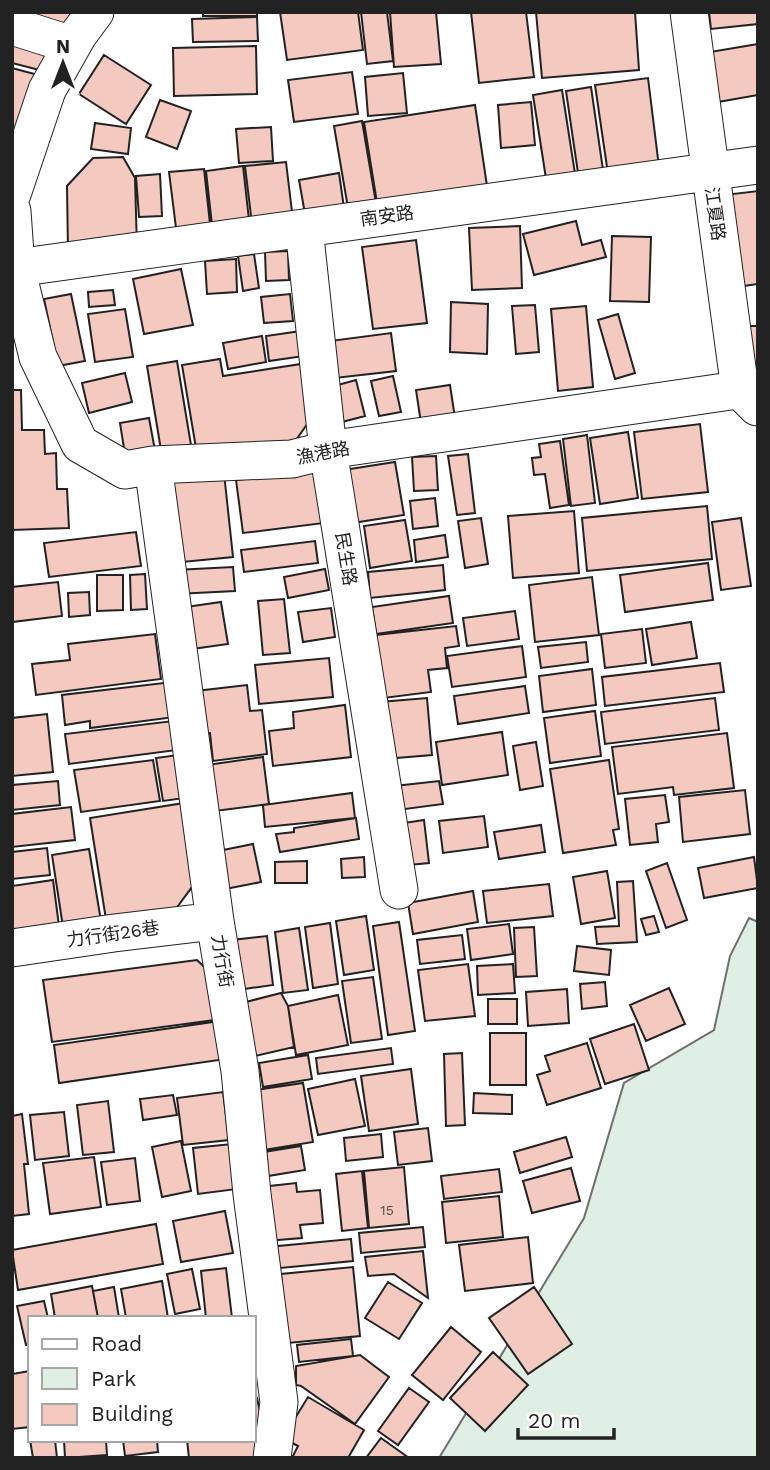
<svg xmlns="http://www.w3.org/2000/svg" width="770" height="1470" font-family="'Work Sans','Noto Sans TC',sans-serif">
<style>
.green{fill:#e0efe3;stroke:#6f6f6f;stroke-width:2}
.building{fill:#f3c9c0;stroke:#222;stroke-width:2}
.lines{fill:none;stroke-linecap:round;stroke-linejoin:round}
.minor-casing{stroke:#222;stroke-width:39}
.minor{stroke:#fff;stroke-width:37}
.labels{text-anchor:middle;stroke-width:5;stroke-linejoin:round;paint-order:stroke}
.number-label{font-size:14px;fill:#564c4a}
.street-label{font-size:18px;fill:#222;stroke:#fff}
</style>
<rect width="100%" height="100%" fill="#fff"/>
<path class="green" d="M749,918L758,922V1458H439L584,1218L624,1083L714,1030L730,956Z"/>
<path class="building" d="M29,12H83L72,39Z
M203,12H257V16H203Z
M280,12H358L363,50L287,60Z
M361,12H387L393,61L367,64Z
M390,12H436L441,64L394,67Z
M471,12H526L534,77L479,83Z
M536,12H635L639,70L542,78Z
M709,12H758V24L711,29Z
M257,17L258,41L193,42L192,19Z
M12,35L58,47L51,73L12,63Z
M758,44V95L718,102L710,52Z
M256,46L257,94L174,96L173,48Z
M104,55L151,85L126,124L79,94Z
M12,68L57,80L12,137Z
M352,72L358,114L294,122L288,80Z
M403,73L407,113L368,116L365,77Z
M648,78L659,167L608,174L595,85Z
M591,87L604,177L579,180L566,91Z
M562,90L576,180L547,185L533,95Z
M160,100L191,111L177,149L146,137Z
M531,102L535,145L501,148L498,105Z
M475,105L487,186L377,203L364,122Z
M362,121L376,203L348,208L334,126Z
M95,123L131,128L128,154L91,149Z
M271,127L273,161L239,163L236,129Z
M123,157L135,178L137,249L68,251L67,186L93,158Z
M286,162L293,220L252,224L245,166Z
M243,166L250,229L213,234L206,171Z
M204,169L211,233L177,236L169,172Z
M339,173L344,208L305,214L299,180Z
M160,174L162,216L139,217L136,176Z
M758,191V284L737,287L724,195Z
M576,221L582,245L601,240L606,257L534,275L523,234Z
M520,226L522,288L472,290L469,228Z
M612,236L651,237L649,302L610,301Z
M416,240L427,323L373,329L362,247Z
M288,251L289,280L266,281L265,252Z
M254,254L259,288L243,291L238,256Z
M236,259L237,292L207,294L205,261Z
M181,269L193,325L144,334L133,279Z
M113,290L115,305L89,307L88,292Z
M71,294L85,361L58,366L44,299Z
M290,294L293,321L264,323L261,297Z
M451,302L488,304L487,354L450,352Z
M535,305L539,352L516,354L512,306Z
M586,306L593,387L558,391L551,309Z
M125,309L133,357L95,362L88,314Z
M618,314L635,373L615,379L598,320Z
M749,326H758V369H751Z
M301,331L304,356L269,361L266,336Z
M391,333L396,371L335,378L330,341Z
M262,336L266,362L228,369L223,343Z
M220,359L223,376L301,364L310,420L296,440L197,454L182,365Z
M177,361L191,445L161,450L147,366Z
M125,373L132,402L89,413L82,383Z
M393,376L401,412L379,416L371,381Z
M356,380L365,416L342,422L334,386Z
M450,385L455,418L421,423L416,390Z
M12,390H21L22,430H44L45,454L56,453L57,489H67L69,528L12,530Z
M149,418L156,456L126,461L120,423Z
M700,424L708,492L642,499L634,432Z
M628,432L638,498L600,504L590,438Z
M587,435L595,503L571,506L563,439Z
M560,441L569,505L550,508L545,474L534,475L532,458L541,457L539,444Z
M468,454L475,513L457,515L448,456Z
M436,456L438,490L414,491L412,457Z
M395,462L404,515L346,524L337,471Z
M318,471L324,523L243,533L236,480Z
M224,473L233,557L172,563L163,480Z
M435,498L438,526L413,529L410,501Z
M707,506L712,559L587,571L582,518Z
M574,511L579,573L513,578L508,516Z
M481,518L488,564L465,568L458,521Z
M741,518L751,586L721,590L712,522Z
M405,520L412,561L370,568L364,526Z
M136,532L141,566L49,577L44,543Z
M445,535L448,557L416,562L414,540Z
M315,541L318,563L244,572L241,550Z
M708,563L713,600L625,612L620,575Z
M443,565L445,590L370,598L368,572Z
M233,567L235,591L176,594L175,570Z
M325,569L329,590L288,598L284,577Z
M145,574L147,609L131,610L130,575Z
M97,575H123V610L97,611Z
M592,577L599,635L535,642L529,585Z
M58,582L62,616L12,622V587Z
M89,592L90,615L69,617L68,593Z
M449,596L453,623L376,634L372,607Z
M284,599L290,653L263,655L258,601Z
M221,602L228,644L185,650L179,608Z
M331,608L335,637L303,642L298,612Z
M515,611L519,639L467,646L463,618Z
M691,622L697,658L652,665L646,629Z
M456,626L459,646L445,648L447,668L428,670L431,692L384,698L376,635Z
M642,629L646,663L605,668L601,634Z
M155,634L161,679L36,695L32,664L70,660L68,644Z
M586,642L588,662L541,668L538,647Z
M522,646L526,677L452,687L447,656Z
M329,658L333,697L259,704L255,665Z
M720,663L724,692L605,706L602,677Z
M592,669L596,705L543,712L539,676Z
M172,682L175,717L90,728V721L65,725L62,695Z
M247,685L250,711L262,710L267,754L213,761L210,733L201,734L196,691Z
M525,686L529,713L458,724L454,696Z
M427,698L432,755L385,759L380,702Z
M715,698L719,730L605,744L601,712Z
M345,705L351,757L273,766L269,731L294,728L293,712Z
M595,711L601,756L550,763L544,718Z
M47,714L53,772L12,776V718Z
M173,721L177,750L69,764L65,734Z
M502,732L508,775L442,785L436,742Z
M727,733L734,788L674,795L673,787L618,794L612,747Z
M536,742L543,786L520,790L513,746Z
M185,754L192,797L163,801L156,758Z
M263,757L269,804L207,812L200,766Z
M153,760L160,801L81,812L74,770Z
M609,760L619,829L613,830L616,845L563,853L550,769Z
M58,781L60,805L12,810V785Z
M439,781L443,804L398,810L395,786Z
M745,790L750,834L683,842L679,797Z
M352,793L355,818L265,827L263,805Z
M665,795L669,822L656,824L658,842L630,845L625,799Z
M184,803L197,880L175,910L107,926L90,818Z
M71,807L75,840L12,847V814Z
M484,816L488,847L443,853L439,821Z
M356,818L359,839L280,852L276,834L294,832V828Z
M424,820L429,863L409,865L404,823Z
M541,825L545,852L499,859L494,832Z
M253,844L261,882L220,890L213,852Z
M47,848L50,875L12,879V852Z
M89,849L101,921L63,927L52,855Z
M364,857L365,877L342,878L341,859Z
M754,857L758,888L704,898L698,868Z
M307,861V883H275V862Z
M667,863L687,920L666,928L646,871Z
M607,871L615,918L581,924L573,877Z
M53,880L59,926L12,933V886Z
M633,881L637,942L597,944L595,927L619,926L617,882Z
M549,884L553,916L487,923L483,891Z
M473,891L478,922L413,934L408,903Z
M366,916L374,970L344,975L336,921Z
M654,916L659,932L646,935L641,919Z
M399,922L415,1031L388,1035L373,926Z
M330,923L338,984L313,988L305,927Z
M509,924L513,954L471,960L467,929Z
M534,927L537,976L516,977L514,928Z
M299,928L308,990L283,993L275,932Z
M462,935L465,959L420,964L417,940Z
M267,936L273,985L237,990L232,940Z
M577,946L611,950L609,975L574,971Z
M197,960L217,979L222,1019L52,1042L43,980Z
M468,964L475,1016L425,1021L418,970Z
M513,964L515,993L478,995L477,966Z
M373,977L382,1039L351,1043L342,981Z
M605,982L607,1006L582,1009L580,984Z
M669,988L685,1024L646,1041L630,1005Z
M567,989L569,1023L528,1026L526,992Z
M281,993L288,1006L294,1047L251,1057L238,1004Z
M338,995L348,1045L296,1055L288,1006Z
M488,999H517V1024H488Z
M220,1021L226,1059L59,1083L54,1045Z
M634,1024L649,1070L605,1084L590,1039Z
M490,1033H526V1085H490Z
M587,1043L601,1088L547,1105L537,1075L550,1071L545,1056Z
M391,1048L393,1064L318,1074L316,1058Z
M462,1053L465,1125L446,1126L444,1054Z
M308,1055L312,1079L263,1087L259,1063Z
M411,1069L418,1124L369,1131L361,1076Z
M355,1079L365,1126L318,1135L308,1089Z
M303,1083L313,1142L258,1151L249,1091Z
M223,1092L229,1140L183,1145L177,1098Z
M474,1093L512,1095V1114L473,1113Z
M173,1095L177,1115L143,1120L140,1099Z
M108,1101L114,1152L83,1155L77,1105Z
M64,1112L69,1156L35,1160L30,1115Z
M22,1114L28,1164H24L29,1214L12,1216V1116Z
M428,1128L432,1161L398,1165L394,1132Z
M381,1134L383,1157L346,1161L344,1138Z
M566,1137L572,1157L520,1173L514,1152Z
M181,1141L191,1191L162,1197L152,1147Z
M232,1144L237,1189L198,1194L193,1148Z
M301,1146L305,1170L268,1176L264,1152Z
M94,1157L101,1207L50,1214L43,1163Z
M135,1158L140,1201L107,1205L101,1162Z
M404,1167L409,1224L369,1228L364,1171Z
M571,1168L580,1201L532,1213L523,1181Z
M499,1169L502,1192L444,1199L441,1176Z
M362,1171L368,1228L342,1231L336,1174Z
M296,1183L297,1192L320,1190L323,1223L300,1225L302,1238L266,1241L261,1187Z
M499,1196L503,1237L446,1243L442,1202Z
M225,1211L233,1253L181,1262L173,1221Z
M156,1224L163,1264L18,1290L12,1250Z
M423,1227L425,1247L361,1253L359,1233Z
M528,1237L533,1283L465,1291L459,1245Z
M351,1239L353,1261L270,1269L268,1247Z
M423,1251L428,1298L394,1274L368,1276L365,1257Z
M353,1267L360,1336L288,1343L281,1274Z
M226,1268L232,1318H206L201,1271Z
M192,1269L200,1309L175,1314L167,1274Z
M162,1281L168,1318H126L121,1289Z
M388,1282L422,1303L399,1339L365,1318Z
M92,1286L98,1318H55L51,1294Z
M114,1287L119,1318H98L93,1291Z
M534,1287L572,1344L528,1374L489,1318Z
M44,1301L48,1318H30V1344L26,1345L17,1306Z
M451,1327L481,1352L443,1400L412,1375Z
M351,1339L353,1356L299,1362L297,1345Z
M493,1352L528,1385L485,1431L450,1398Z
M360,1355L389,1377L355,1424L301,1386L296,1385V1366Z
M30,1371V1427L12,1429V1374Z
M409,1388L429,1402L398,1445L378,1431Z
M308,1397L364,1430L348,1458H292L298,1446L283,1438Z
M257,1398L266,1439L257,1458H189L187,1440H254V1399Z
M381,1438L409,1458H366Z
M30,1440H55L57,1458H33Z
M64,1440H106L107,1455L65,1458Z
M123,1440H157L158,1452L125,1456Z"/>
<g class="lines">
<g class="minor-casing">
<path id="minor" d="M689,12L740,390L757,407
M12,26L72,45
M12,194L47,90L78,35L95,12
M12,211L16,268L38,357L80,444L125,470L153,465L292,459L328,450L758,387
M304,228L328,450L399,890
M16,268L758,165
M153,465L215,921L240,1071L252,1194L279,1402L272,1458
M12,948L114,933L215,921"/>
</g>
<use href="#minor" class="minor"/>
</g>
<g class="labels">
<g class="number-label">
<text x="387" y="1215">15</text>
</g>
<g class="street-label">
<text transform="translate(715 214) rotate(82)" y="6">江夏路</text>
<text transform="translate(387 216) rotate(-8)" y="6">南安路</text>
<text transform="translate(323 453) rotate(-11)" y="6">漁港路</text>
<text transform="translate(346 559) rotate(81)" y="6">民生路</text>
<text transform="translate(113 934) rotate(-8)" y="6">力行街26巷</text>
<text transform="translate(222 961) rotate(80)" y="6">力行街</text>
</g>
</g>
<rect width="770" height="1470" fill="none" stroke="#222222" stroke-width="28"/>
<rect x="28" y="1316" width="228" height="126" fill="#ffffff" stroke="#a7a7a7" stroke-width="2"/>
<rect x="42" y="1339" width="35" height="10" fill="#ffffff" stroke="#a7a7a7" stroke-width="2"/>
<text x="91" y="1351" font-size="21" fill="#222222">Road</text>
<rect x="42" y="1368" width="35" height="21" fill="#e0efe3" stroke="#a7a7a7" stroke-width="2"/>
<text x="91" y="1386" font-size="21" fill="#222222">Park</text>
<rect x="42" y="1404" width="35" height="21" fill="#f3c9c0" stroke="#a7a7a7" stroke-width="2"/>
<text x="91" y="1421" font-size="21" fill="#222222">Building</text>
<g transform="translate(63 63)" stroke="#ffffff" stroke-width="5" paint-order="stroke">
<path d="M0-5L12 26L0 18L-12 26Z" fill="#222222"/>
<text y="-10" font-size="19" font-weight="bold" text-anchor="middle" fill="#222222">N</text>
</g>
<path d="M518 1428v10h96v-10" fill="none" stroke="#222222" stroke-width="3.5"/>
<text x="528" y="1428" font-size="21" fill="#222222" stroke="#ffffff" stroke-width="5" paint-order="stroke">20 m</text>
</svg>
